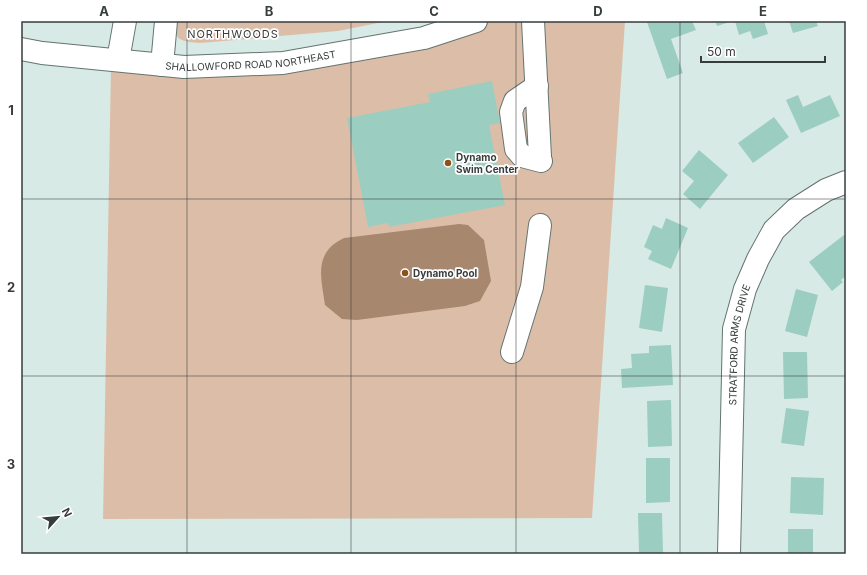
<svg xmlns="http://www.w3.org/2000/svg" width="867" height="575" font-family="Inter,sans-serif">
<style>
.green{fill:#dcbea8}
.water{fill:#a8876f}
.building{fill:#9ccdc1}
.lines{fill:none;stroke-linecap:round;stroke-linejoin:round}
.minor-casing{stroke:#647470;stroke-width:24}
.minor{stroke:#fff;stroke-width:22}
.grid{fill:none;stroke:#363d3c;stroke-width:1;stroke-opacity:0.55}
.poi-dot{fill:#905118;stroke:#fff;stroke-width:1.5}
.labels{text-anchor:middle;stroke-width:3.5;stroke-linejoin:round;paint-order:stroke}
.street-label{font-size:10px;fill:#363d3c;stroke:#fff}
.poi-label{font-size:10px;font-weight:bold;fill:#363d3c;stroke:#fff;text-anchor:start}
.neighbourhood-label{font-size:11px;letter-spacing:1px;fill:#363d3c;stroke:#fff}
.neatline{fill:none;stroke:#363d3c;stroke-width:1.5}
.grid-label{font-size:13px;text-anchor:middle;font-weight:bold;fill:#363d3c}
</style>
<rect width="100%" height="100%" fill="#d8eae5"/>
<path class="green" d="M175,21H388L338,31L200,43C183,41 173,42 175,21Z
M470,21H625L592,518L103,519L111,66L265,60Z"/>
<path class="water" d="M459,224L468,225L484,240L491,281L480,301L465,306L357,320L342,319L325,305C321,277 313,253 344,238Z"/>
<path class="building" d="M651,21H692L696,30L671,39L683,73L667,79L647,22Z
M715,21H733L717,26Z
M735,21H764L768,34L753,39L750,31L739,35Z
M789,21H816L818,26L793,33Z
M492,81L500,123L489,125L505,205L389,227L388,223L368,227L347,118L430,102L428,94Z
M798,95L803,107L830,95L840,116L801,133L786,100Z
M774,117L789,137L753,163L738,143Z
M699,150L728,175L700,209L683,194L694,181L682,171Z
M666,218L688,228L671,269L648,259L652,251L644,247L653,225L662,229Z
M844,235L846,238V276L841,280L843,282L832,291L809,262Z
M645,285L668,288L662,332L639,328Z
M796,289L818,295L807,337L785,331Z
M671,345L673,385L622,388L621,369L632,368L631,354L649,353V346Z
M783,352H807L808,398L784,399Z
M671,400L672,446L648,447L647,401Z
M786,408L809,411L804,446L781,443Z
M646,458H670V502L646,503Z
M791,477L824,478L823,515L790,513Z
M638,513H662L663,554H639Z
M788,529H813V554H788Z"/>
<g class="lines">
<g class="minor-casing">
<g id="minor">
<path d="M533,21L540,157"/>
<path id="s1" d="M21,49L42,53L184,67L283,63L424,38L476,21"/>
<path d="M118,60L125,21"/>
<path d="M162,65L166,21"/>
<path d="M537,86L515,101L511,112L516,149L522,156L541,161"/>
<path d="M512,352L532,287L540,225"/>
<path id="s2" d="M729,554L734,329L745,289L758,259L774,230L796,209L826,190L846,182"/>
</g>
</g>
<use href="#minor" class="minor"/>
</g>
<path class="grid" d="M187,21V554M351,21V554M516,21V554M680,21V554M21,199H846M21,376H846"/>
<g class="poi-dot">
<circle cx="448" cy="163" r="4"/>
<circle cx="405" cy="273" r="4"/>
</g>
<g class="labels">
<g class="street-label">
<text dy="4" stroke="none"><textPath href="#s1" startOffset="231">SHALLOWFORD ROAD NORTHEAST</textPath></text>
<text dy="4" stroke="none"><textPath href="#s2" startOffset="210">STRATFORD ARMS DRIVE</textPath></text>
</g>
<g class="poi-label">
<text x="456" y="161">Dynamo<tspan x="456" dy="12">Swim Center</tspan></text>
<text x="413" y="277">Dynamo Pool</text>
</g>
<g class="neighbourhood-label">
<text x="233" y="38">NORTHWOODS</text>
</g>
</g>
<rect width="867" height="575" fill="none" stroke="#ffffff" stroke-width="44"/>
<g transform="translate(58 517) rotate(63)" stroke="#ffffff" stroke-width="3" paint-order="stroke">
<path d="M0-3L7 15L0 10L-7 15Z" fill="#363d3c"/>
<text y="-6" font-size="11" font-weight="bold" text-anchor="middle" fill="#363d3c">N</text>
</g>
<path d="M701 56v6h124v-6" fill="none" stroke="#363d3c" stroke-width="2"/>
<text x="707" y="56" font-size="12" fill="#363d3c" stroke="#ffffff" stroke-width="3" paint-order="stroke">50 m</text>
<rect x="22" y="22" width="823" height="531" class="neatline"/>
<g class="grid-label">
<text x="104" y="16">A</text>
<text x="269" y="16">B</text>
<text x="434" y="16">C</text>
<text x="598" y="16">D</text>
<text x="763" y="16">E</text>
<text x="11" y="115">1</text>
<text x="11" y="292">2</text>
<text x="11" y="469">3</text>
</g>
</svg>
